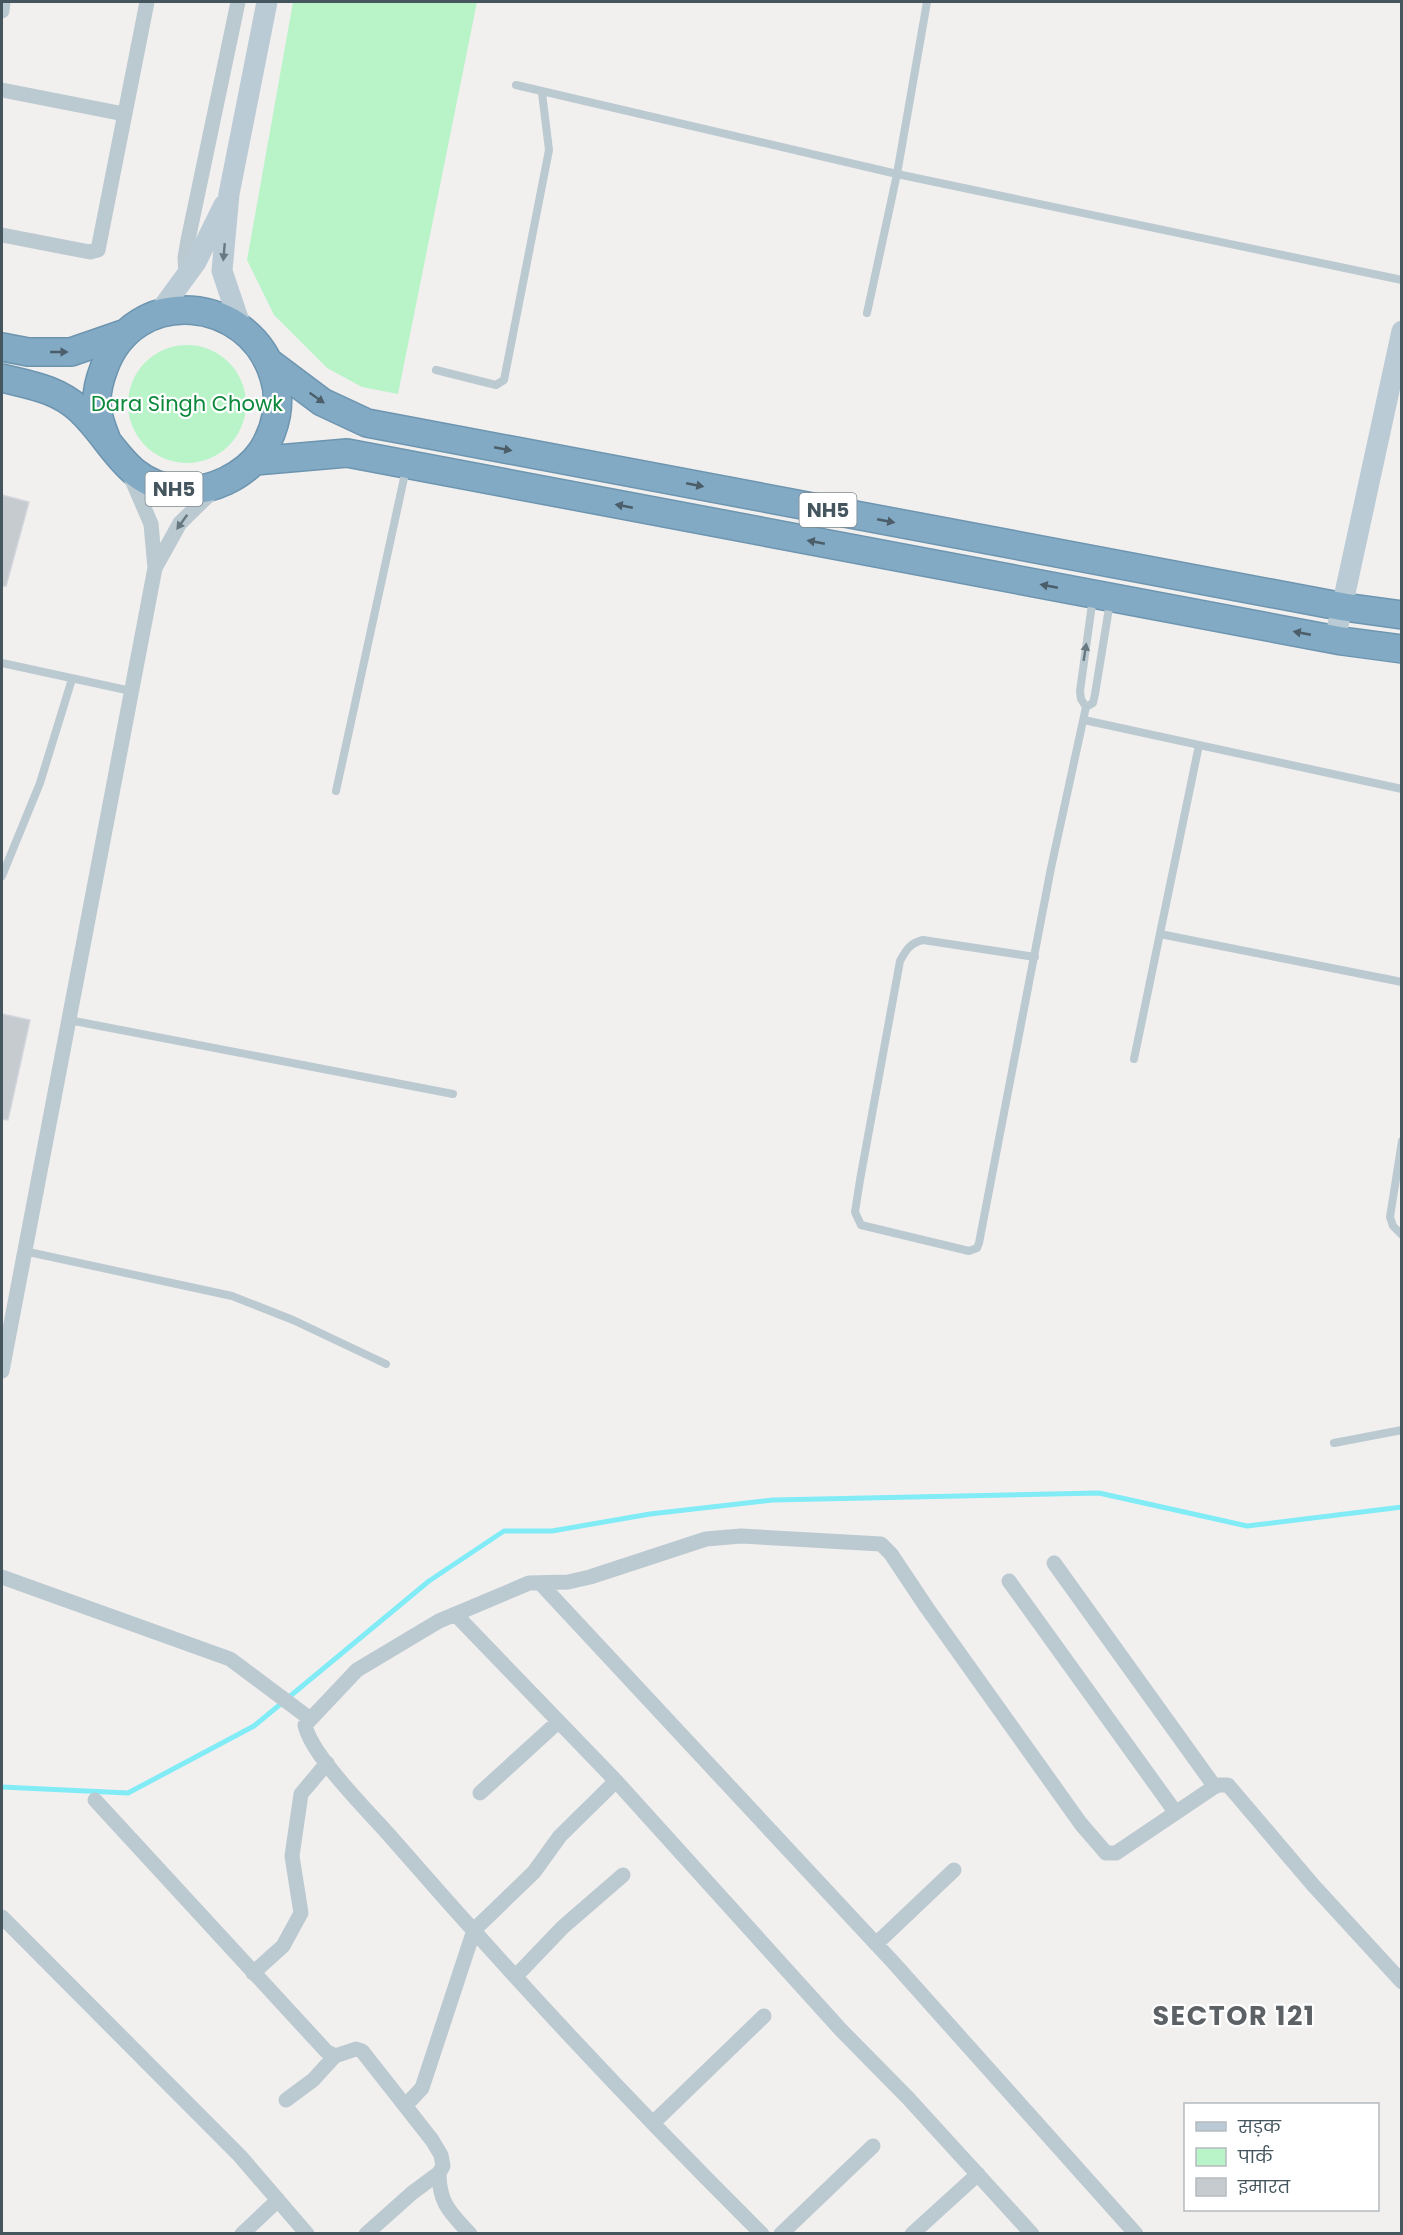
<svg xmlns="http://www.w3.org/2000/svg" width="1403" height="2235" font-family="Poppins,'Noto Sans Devanagari',sans-serif">
<style>
.green{fill:#b9f4c9}
.lines{fill:none;stroke-linecap:round;stroke-linejoin:round}
.stream{stroke:#81ecf6;stroke-width:5}
.building{fill:#c6cbd0;stroke:#d2d6dc;stroke-width:1.5}
.highway-casing{stroke:#6d95af;stroke-width:30}
.lane{stroke:#bbc9d0;stroke-width:8}
.street{stroke:#bbc9d0;stroke-width:15}
.secondary{stroke:#bbcbd5;stroke-width:21}
.highway{stroke:#82aac4;stroke-width:27}
.oneway{fill:#687982}
.oneway2{fill:#4b5e69}
.oneway3{fill:#687881}
.labels{text-anchor:middle;stroke-width:4.5;stroke-linejoin:round;paint-order:stroke}
.shield{fill:#fff;stroke:#7d898f;stroke-width:1.5}
.shield-label{font-size:20px;font-weight:bold;fill:#45565f}
.park-label{font-size:21px;fill:#0d893c;stroke:#fff}
.district-label{font-size:27px;font-weight:bold;letter-spacing:1.5px;fill:#5b6165;stroke:#fff}
</style>
<rect width="100%" height="100%" fill="#f2efef"/>
<path class="green" d="M293,2H477L398,394L362,387L327,368L274,315L247,260Z
M128 404a59 59 0 1 1 118 0a59 59 0 1 1-118 0Z"/>
<g class="lines">
<path class="stream" d="M2,1787L128,1793L254,1726L429,1581L504,1531H552L650,1514L773,1500L1099,1493L1247,1526L1402,1507"/>
</g>
<path class="building" d="M2,495L29,502L6,586H2Z
M2,1014L30,1020L8,1120L2,1119Z"/>
<g class="lines">
<g class="highway-casing">
<path id="highway" d="M2,347L28,352H71L126,333
M270,363L322,402L367,423L1344,607L1402,615
M2,378C30,385 58,389 80,410C115,443 125,484 179,490C210,493 245,476 262,451C276,429 282,402 274,377C250,295 134,284 104,368C99,381 95,398 98,412C99,421 103,430 106,438
M255,461L347,453L1342,641L1402,649"/>
</g>
<path class="lane" d="M516,85L897,174L1402,280
M867,313L897,174L927,2
M436,370L496,385L504,380L549,150L542,93
M2,663L131,691
M1086,707L1081,699L1080,691L1093,597
M1084,720L1402,789
M336,791L406,469
M2,876L40,783L72,679
M1160,934L1402,982
M1035,957L923,940C910,943 906,950 900,961L860,1180L855,1212L861,1225L969,1251L977,1248L979,1243L1051,868L1086,707L1093,703L1095,694L1110,602
M69,1020L453,1094
M1134,1059L1199,745
M1402,1141L1390,1217L1393,1226L1402,1235
M24,1251L232,1296L293,1320L386,1364
M1334,1443L1402,1430"/>
<path class="street" d="M2,11L3,2
M2,90L124,114
M2,235L90,252L98,250L147,2
M186,274L185,258L188,240L238,2
M155,568L180,523L214,490
M2,1371L155,568L151,524L129,473
M1054,1563L1215,1787
M2,1577L230,1659L309,1718
M1009,1581L1176,1813
M540,1583L892,1961L1136,2234
M455,1614L616,1781L841,2030L908,2098L1032,2234
M480,1793L558,1722
M95,1800L326,2051L335,2056L356,2049L362,2051L432,2140L441,2155L443,2166L439,2173L412,2193L366,2234
M2,1917L240,2156L307,2234
M876,1944L954,1870
M253,1973L283,1946L301,1913L292,1856L301,1794L327,1763
M516,1976L563,1927L623,1875
M286,2100L313,2080L335,2056
M405,2106L422,2088L474,1930L534,1872L560,1836L616,1781
M653,2123L764,2016
M439,2173C439,2204 451,2213 470,2234
M242,2234L278,2200
M762,2234C633,2106 509,1973 390,1836C368,1811 311,1755 305,1725L357,1670L439,1621L529,1583L568,1582L590,1577L706,1539L741,1536L881,1544L891,1554L927,1608L1081,1824L1106,1853H1116L1217,1785H1228L1313,1885L1402,1982
M781,2234L873,2146
M912,2234L978,2174"/>
<path class="secondary" d="M158,314L196,262L224,205
M241,327L222,271L229,194L267,2
M1335,639L1402,331"/>
<use href="#highway" class="highway"/>
</g>
<defs><path id="oneway-solid" d="M-6-.8H1V-3.2L6.5 0L1 3.2V.8H-6Z" transform="scale(1.5)"/></defs>
<use class="oneway" href="#oneway-solid" transform="translate(224 252) rotate(95)"/>
<g class="oneway2">
<use href="#oneway-solid" transform="translate(59 352)"/>
<use href="#oneway-solid" transform="translate(317 398) rotate(35)"/>
<use href="#oneway-solid" transform="translate(503 449) rotate(11)"/>
<use href="#oneway-solid" transform="translate(695 485) rotate(11)"/>
<use href="#oneway-solid" transform="translate(624 506) rotate(-169)"/>
<use href="#oneway-solid" transform="translate(886 521) rotate(11)"/>
<use href="#oneway-solid" transform="translate(816 542) rotate(-169)"/>
<use href="#oneway-solid" transform="translate(1049 586) rotate(-169)"/>
<use href="#oneway-solid" transform="translate(1302 633) rotate(-169)"/>
</g>
<g class="oneway3">
<use href="#oneway-solid" transform="translate(182 522) rotate(126)"/>
<use href="#oneway-solid" transform="translate(1085 652) rotate(-81)"/>
</g>
<g class="labels">
<g class="shield">
<rect x="145.5" y="472" width="57" height="34" rx="4.5"/>
<rect x="799.5" y="493" width="57" height="34" rx="4.5"/>
</g>
<g class="shield-label">
<text x="174" y="496">NH5</text>
<text x="828" y="517">NH5</text>
</g>
<g class="park-label">
<text x="187" y="411">Dara Singh Chowk</text>
</g>
<g class="district-label">
<text x="1234" y="2025">SECTOR 121</text>
</g>
</g>
<rect width="1403" height="2235" fill="none" stroke="#45565f" stroke-width="6"/>
<rect x="1184" y="2103" width="195" height="108" fill="#ffffff" stroke="#b5bbbf" stroke-width="1.5"/>
<rect x="1196" y="2122" width="30" height="9" fill="#bbcbd5" stroke="#b5bbbf" stroke-width="1.5"/>
<text x="1238" y="2133" font-size="18" fill="#45565f">सड़क</text>
<rect x="1196" y="2148" width="30" height="18" fill="#b9f4c9" stroke="#b5bbbf" stroke-width="1.5"/>
<text x="1238" y="2163" font-size="18" fill="#45565f">पार्क</text>
<rect x="1196" y="2178" width="30" height="18" fill="#c6cbd0" stroke="#b5bbbf" stroke-width="1.5"/>
<text x="1238" y="2193" font-size="18" fill="#45565f">इमारत</text>
</svg>
